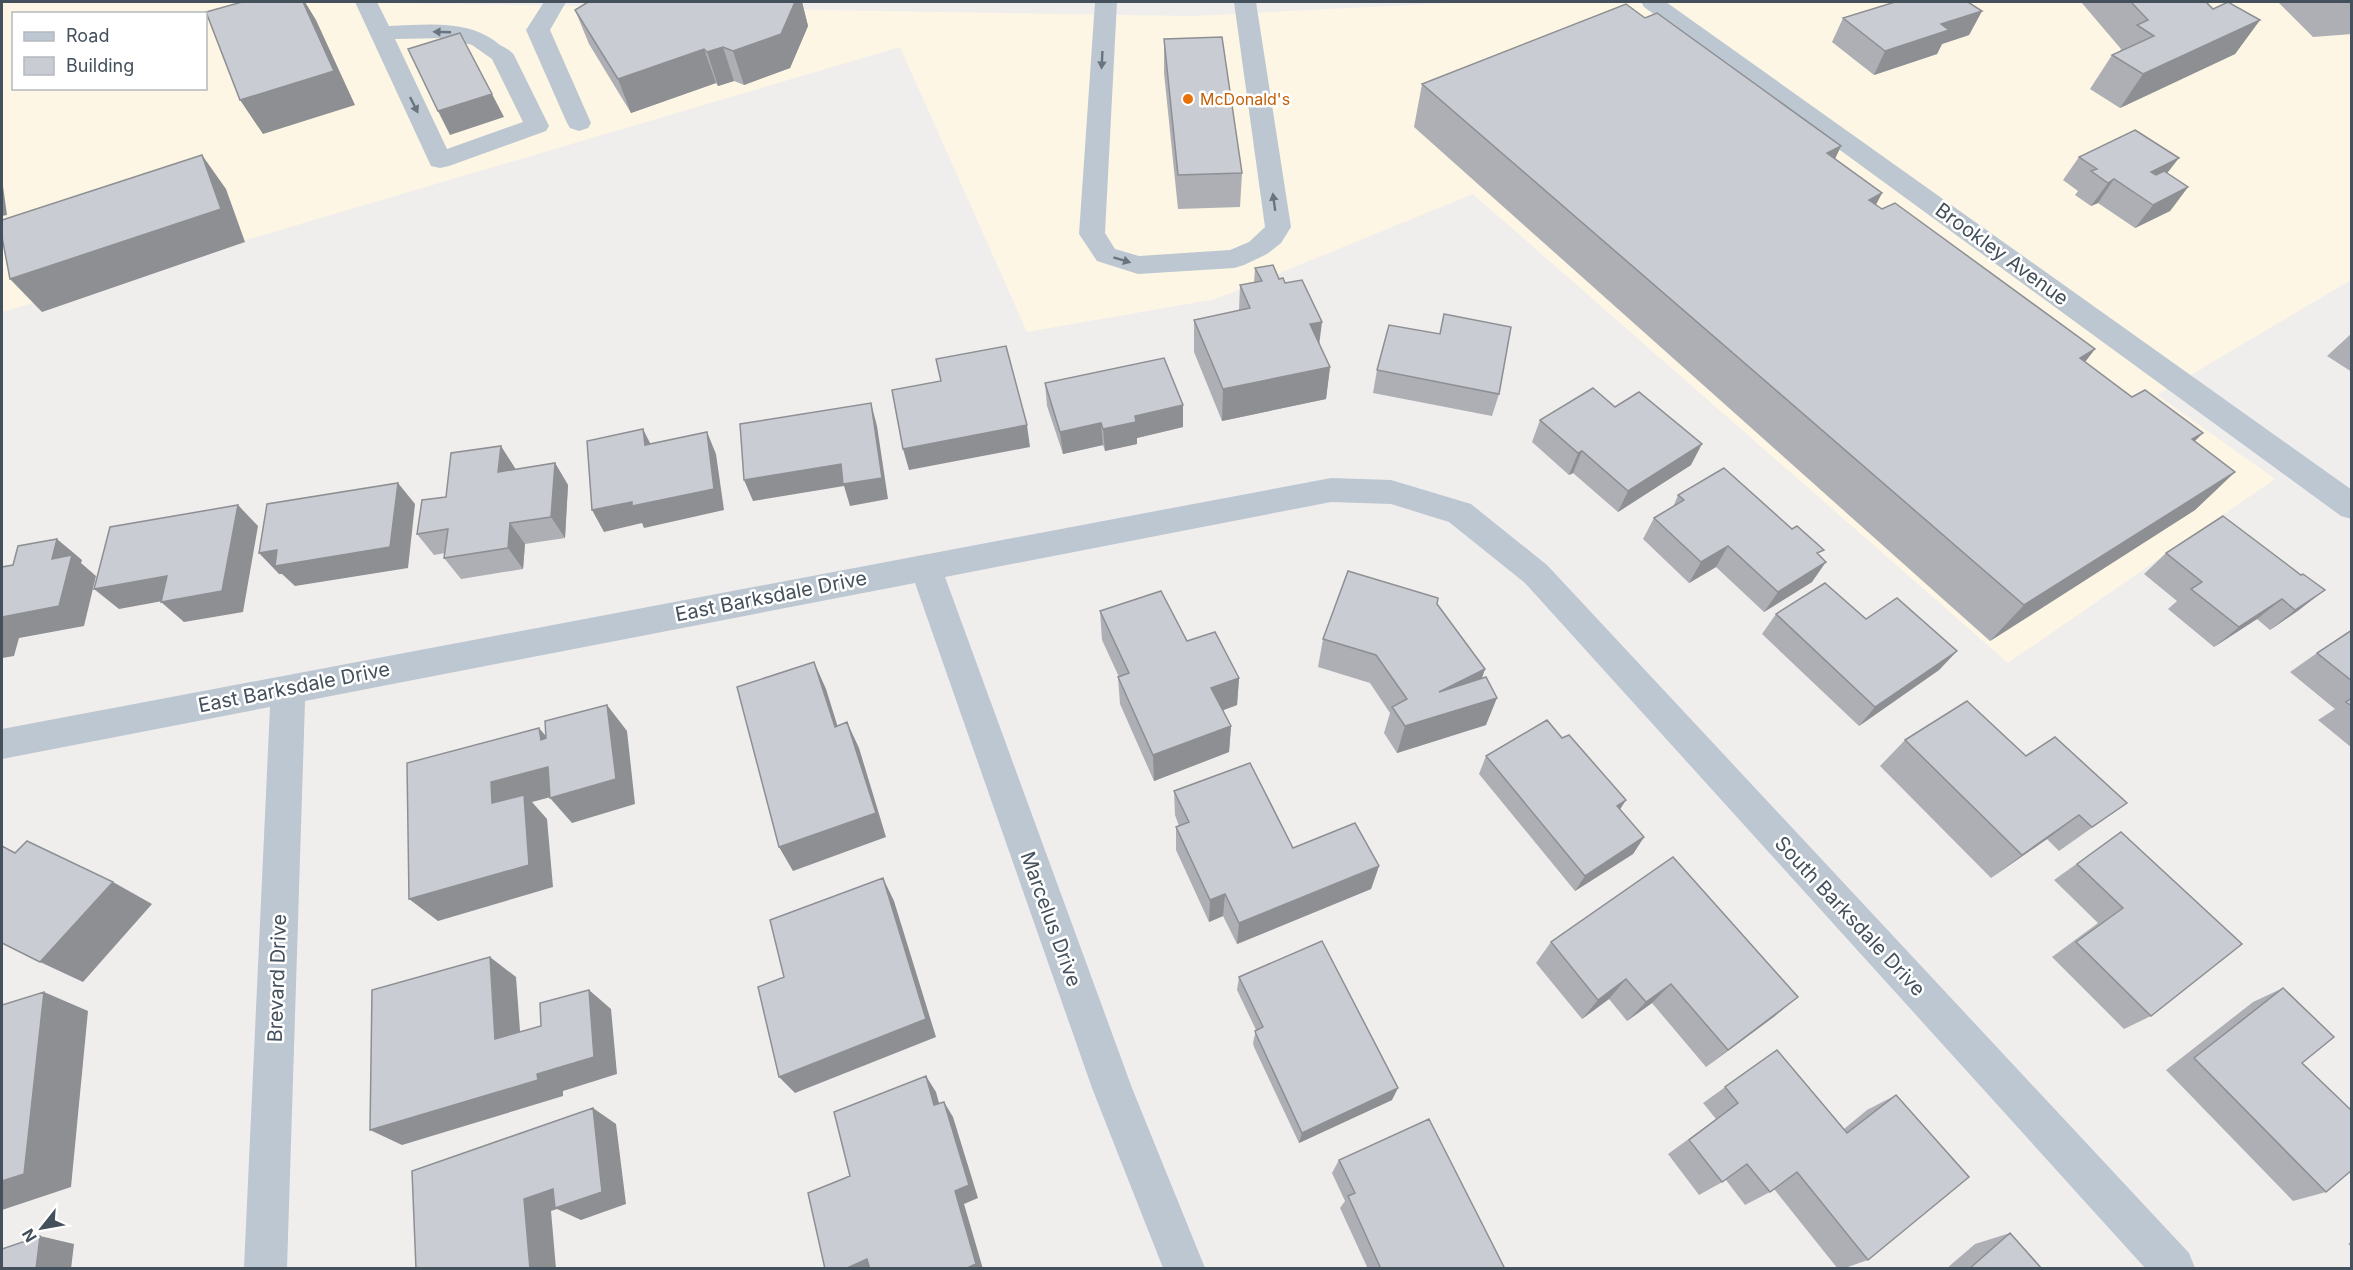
<svg xmlns="http://www.w3.org/2000/svg" width="2353" height="1270" font-family="Inter,sans-serif">
<style>
.commercial{fill:#fdf6e4;fill-rule:evenodd}
.lines{fill:none;stroke-linecap:round;stroke-linejoin:round}
.minor{fill:#bcc7d1;fill-rule:evenodd}
.wall{fill:#adafb5}
.shaded-wall{fill:#8d8f93}
.building{fill:#c9ccd2;stroke:#8d8f93;stroke-width:1.5}
.oneway{fill:#68747f}
.food-dot{fill:#e8710a;stroke:#fff;stroke-width:2}
.labels{text-anchor:middle;stroke-width:5;stroke-linejoin:round;paint-order:stroke}
.far-food-label{font-size:16px;fill:#c56008;stroke:#fff;text-anchor:start}
.street-label{font-size:20px;fill:#44505c;stroke:#fff}
</style>
<rect width="100%" height="100%" fill="#f0eded"/>
<path class="commercial" d="M2,2H327L1192,16L1472,2H2351V280L2157,395L2275,479L2008,663L1473,194L1216,299L1027,332L900,47L2,312ZM14,14H206V88H14Z"/>
<g class="lines">
<path class="minor" d="M355,2H377L389,26C424,25 465,19 495,41C501,47 509,48 514,55L549,126L546,131L449,166L440,168L431,166ZM447,38L472,45L492,59L523,122L447,149L395,39Z
M544,2H566L550,30L591,123L588,128L579,131L570,128L567,123L526,30Z
M1095,2H1117L1105,233L1115,249L1139,256L1230,250L1249,242L1265,227L1234,2H1256L1291,227L1281,243L1267,254L1244,265L1234,268L1138,274L1097,261L1079,234Z
M1641,2H1666L2352,490V519L2341,516L1644,7Z
M1331,478L1391,480L1471,504L1547,565L2189,1253L2195,1268H2145L1525,583L1449,522L1391,504L1331,502L945,577L1132,1088L1205,1268H1163L1092,1088L915,583L305,701L287,1268H244L270,707L2,759V729Z"/>
</g>
<path class="wall" d="M802,2L808,26L790,68L744,85L734,81L718,86L716,83L631,113L589,44L575,10Z
M2081,2H2206L2213,9L2260,20L2235,54L2120,108L2090,89L2112,55L2120,51L2121,49Z
M2278,2H2352V34L2313,37Z
M1982,11L1969,35L1942,44L1937,54L1874,75L1832,42L1843,18Z
M1645,18L1841,146L1835,159L1882,193L1876,205L2095,349L2085,362L2132,397L2203,433L2194,441L2235,472L2195,510L1990,641L1414,127L1422,84Z
M1164,39L1242,173L1240,207L1178,209L1164,73Z
M2079,157L2167,173L2188,187L2170,211L2135,228L2098,203L2091,206L2075,195L2078,191L2063,180Z
M1255,268L1279,279L1319,344L1330,367L1326,399L1222,421L1194,352V320L1239,311L1240,285L1254,283Z
M2352,333V372L2327,356Z
M1377,370L1499,394L1492,416L1373,393Z
M1045,383L1183,427L1137,438V444L1105,451L1103,445L1063,454L1047,406Z
M1615,407L1691,465L1618,512L1573,473L1569,475L1532,442L1540,420Z
M555,463L568,485L565,538L525,544L523,569L461,579L444,558L445,553L434,555L417,534L446,497L515,468V469Z
M1678,495L1820,556L1812,582L1764,612L1716,567L1689,583L1643,539L1654,518L1673,507Z
M2223,516L2299,610L2270,630L2257,619L2214,647L2168,609L2177,601L2144,574L2166,553Z
M1437,604L1485,669L1482,678L1486,725L1397,753L1384,733L1390,713L1370,683L1318,667L1323,639Z
M1100,611L1239,678L1237,705L1223,710L1231,726L1229,752L1154,781L1120,704L1118,677H1119L1102,640Z
M1776,614L1866,619L1957,651L1939,670L1859,726L1762,634Z
M2352,630V748L2318,720L2335,709L2290,672L2317,653Z
M1562,738L1626,800L1620,809L1644,837L1633,854L1575,891L1479,774L1486,756Z
M1905,740L2026,756L2127,803L2059,851L2047,839L1991,878L1880,766Z
M1174,791L1293,848L1379,866L1371,889L1237,944L1223,916L1209,922L1176,850V827L1179,826L1175,815Z
M2121,832L2151,1016L2124,1029L2052,957L2098,923L2054,880Z
M1551,942L1775,1016L1706,1067L1652,1003L1627,1021L1609,999L1582,1019L1536,963Z
M1239,977L1392,1100L1299,1143L1254,1047L1253,1043L1256,1030L1237,990Z
M2283,988L2302,1063L2326,1192L2293,1201L2166,1070L2253,1002Z
M1777,1050L1844,1129L1867,1110L1896,1095L1868,1260L1842,1269H1838L1774,1189L1770,1192L1745,1205L1726,1180L1699,1195L1668,1154L1716,1119L1703,1103Z
M1339,1160L1505,1269H1368L1340,1208L1345,1201L1332,1173Z
M2010,1233L2042,1269H1946L1975,1244Z
M2352,1241V1247L2348,1244Z"/>
<path class="shaded-wall" d="M303,2H305L316,20L355,105L263,134L240,100Z
M795,2H802L808,26L790,68L744,85L733,51Z
M1982,11L1969,35L1942,44L1937,54L1874,75L1885,51L1941,24Z
M2260,20L2235,54L2120,108L2143,74Z
M723,47L734,81L718,86L707,52Z
M704,49L716,83L631,113L618,79Z
M492,94L504,117L450,135L438,111Z
M1841,146L1821,188L1827,153Z
M202,155L226,189L245,242L42,312L10,279Z
M2179,158L2161,181L2151,172Z
M2,179L7,215L2,216Z
M2114,179L2098,203L2091,206L2108,183Z
M2188,187L2170,211L2135,228L2153,205Z
M1882,193L1859,235L1869,200Z
M1322,322L1318,354L1310,324Z
M2095,349L2063,390L2080,358Z
M1330,367L1326,399L1222,421L1223,389Z
M871,403L877,426L888,499L850,506L844,486L753,501L744,480Z
M1183,405V427L1137,438V444L1105,451L1103,429L1135,416Z
M1101,423L1103,445L1063,454L1060,432Z
M1027,425L1030,447L909,470L903,449Z
M643,429L654,451L645,445Z
M707,432L716,454L724,510L644,528L642,523L604,532L592,510Z
M2203,433L2164,472L2192,439Z
M1702,444L1691,465L1618,512L1628,491Z
M501,446L515,468L513,493L498,472Z
M1582,451L1573,473L1569,475L1578,453Z
M555,463L568,485L565,538L551,517Z
M2235,472L2195,510L1990,641L2024,605Z
M398,483L415,504L408,568L295,586L282,574H279L259,553Z
M238,505L258,526L243,612L184,622L161,602Z
M510,523L525,544L523,569L508,548Z
M57,539L82,560L81,563L96,576L84,626L19,638L14,656L2,658V617L52,559Z
M1728,546L1716,567L1689,583L1701,562Z
M1826,562L1812,582L1764,612L1778,592Z
M167,576L190,596L119,609L94,589Z
M2325,590L2299,610L2270,630L2295,610Z
M2282,599L2257,619L2214,647L2239,627Z
M1957,651L1939,670L1859,726L1875,707Z
M814,662L826,689L846,753L835,727Z
M1485,669L1475,697L1439,692Z
M1239,678L1237,705L1210,715L1211,688Z
M1497,698L1486,725L1397,753L1405,726Z
M607,705L627,731L635,804L572,823L550,798Z
M847,722L859,748L886,837L793,871L779,847Z
M1231,726L1229,752L1154,781L1153,755Z
M539,728L561,754L541,740Z
M548,767L570,792L532,802L547,819L553,887L438,921L409,899L492,803L491,782Z
M1626,800L1615,817L1617,806Z
M2079,815L2047,839L1991,878L2022,855Z
M1644,837L1633,854L1575,891L1585,876Z
M1379,866L1371,889L1237,944L1239,923Z
M883,878L894,901L936,1037L795,1093L779,1077Z
M113,882L152,904L83,982L40,962Z
M1225,894L1223,916L1209,922L1210,900Z
M490,957L516,977L522,1057L495,1039Z
M1626,979L1609,999L1582,1019L1598,1000Z
M1671,984L1652,1003L1627,1021L1646,1002Z
M589,990L611,1009L617,1074L563,1091V1096L402,1145L370,1130L537,1074Z
M44,992L88,1011L71,1187L2,1210V1181Z
M1798,997L1775,1016L1706,1067L1728,1050Z
M926,1076L936,1092L944,1121L934,1105Z
M1398,1088L1392,1100L1299,1143L1302,1133Z
M944,1102L953,1117L978,1198L964,1204L983,1269H965Z
M593,1108L616,1124L626,1204L581,1220L557,1209L551,1211L556,1269H530L524,1199Z
M40,1236L74,1244L71,1269H36Z
M867,1259L880,1269H845Z"/>
<path class="building" d="M242,2H303L334,71L240,100L206,12Z
M588,2H795L781,34L733,51L723,47L707,52L704,49L618,79L575,10Z
M1895,2H1968L1982,11L1941,24L1949,30L1885,51L1843,18Z
M2131,2H2206L2213,9L2228,2L2260,20L2143,74L2112,55L2154,36L2137,25L2148,20Z
M1626,4L1645,18L1657,13L1841,146L1827,153L1882,193L1869,200L1882,209L1895,203L2095,349L2080,358L2132,397L2145,390L2203,433L2192,439L2235,472L2024,605L1422,84Z
M460,33L492,94L438,111L408,49Z
M1222,37L1242,173L1178,175L1164,39Z
M2135,130L2179,158L2151,172L2156,175L2164,171L2188,187L2153,205L2114,179L2108,183L2091,171L2097,169L2079,157Z
M202,155L221,209L10,279L2,237V220Z
M1273,265L1279,279L1283,278L1285,283L1302,280L1322,322L1310,324L1330,367L1223,389L1194,320L1250,308L1240,285L1262,281L1255,268Z
M1444,314L1511,327L1499,394L1377,370L1389,325L1440,334Z
M1006,346L1027,425L903,449L892,390L941,381L936,359Z
M1164,358L1183,405L1135,416L1136,422L1103,429L1101,423L1060,432L1045,383Z
M1593,388L1615,407L1639,392L1702,444L1628,491L1582,451L1578,453L1540,420Z
M871,403L882,478L843,484L841,464L744,480L740,424Z
M643,429L645,445L707,432L714,489L632,506V502L592,510L587,441Z
M501,446L498,472L555,463L551,517L510,523L508,548L444,558L448,529L417,534L422,500L446,497L451,453Z
M1724,468L1792,529L1797,526L1824,550L1817,553L1826,562L1778,592L1728,546L1701,562L1654,518L1684,500L1678,495Z
M398,483L390,547L275,566L277,550L259,553L267,504Z
M238,505L222,591L161,602L167,576L94,589L110,527Z
M2223,516L2301,575L2303,574L2325,590L2295,610L2282,599L2239,627L2191,589L2202,582L2166,553Z
M57,539L52,559L72,555L59,606L2,617V567L13,565L18,546Z
M1348,571L1438,598L1437,604L1485,669L1439,692L1486,677L1497,698L1405,726L1392,707L1407,699L1376,655L1323,639Z
M1825,583L1866,619L1897,598L1957,651L1875,707L1776,614Z
M1161,591L1187,641L1215,632L1239,678L1211,688L1231,726L1153,755L1118,677L1129,673L1100,611Z
M2352,630V681L2317,653Z
M814,662L835,727L847,722L876,813L779,847L737,687Z
M2352,698V706L2346,702Z
M1967,701L2026,756L2055,737L2127,803L2092,827L2079,815L2022,855L1905,740Z
M607,705L616,779L550,798L548,767L491,782L492,803L524,795L529,865L409,899L407,763L539,728L541,740L546,738L545,721Z
M1547,720L1562,738L1569,735L1626,800L1617,806L1644,837L1585,876L1486,756Z
M1250,763L1293,848L1355,823L1379,866L1239,923L1225,894L1210,900L1176,827L1189,822L1174,791Z
M2121,832L2242,944L2151,1016L2076,942L2123,908L2077,864Z
M27,841L113,882L40,962L2,943V846L15,853Z
M1673,857L1798,997L1728,1050L1671,984L1646,1002L1626,979L1598,1000L1551,942Z
M883,878L926,1019L779,1077L758,987L784,977L770,920Z
M1322,941L1398,1088L1302,1133L1256,1034L1255,1031L1263,1027L1239,977Z
M490,957L495,1039L541,1026L540,1003L589,990L594,1057L537,1074L538,1080L370,1130L372,990Z
M2283,988L2334,1037L2302,1063L2352,1111V1170L2326,1192L2194,1058Z
M44,992L24,1174L2,1181V1005Z
M1777,1050L1847,1133L1896,1095L1969,1177L1868,1260L1797,1172L1770,1192L1747,1164L1722,1182L1689,1140L1738,1103L1725,1087Z
M926,1076L934,1105L944,1102L969,1185L955,1191L976,1264L965,1269H870L867,1259L845,1269H825L808,1193L850,1176L834,1112Z
M593,1108L602,1192L555,1208L553,1189L524,1199L530,1269H416L412,1171Z
M1429,1119L1505,1269H1381L1348,1196L1355,1193L1339,1160Z
M2010,1233L2042,1269H1969Z
M40,1236L36,1269H2V1249Z"/>
<defs><path id="oneway-solid" d="M-6-.8H1V-3.2L6.5 0L1 3.2V.8H-6Z" transform="scale(1.5)"/></defs>
<g class="oneway">
<use href="#oneway-solid" transform="translate(442 32) rotate(-178)"/>
<use href="#oneway-solid" transform="translate(1102 60) rotate(93)"/>
<use href="#oneway-solid" transform="translate(414 105) rotate(64)"/>
<use href="#oneway-solid" transform="translate(1274 202) rotate(-98)"/>
<use href="#oneway-solid" transform="translate(1122 260) rotate(17)"/>
</g>
<circle class="food-dot" cx="1188" cy="99" r="6"/>
<g class="labels">
<g class="far-food-label">
<text x="1200" y="105">McDonald's</text>
</g>
<g class="street-label">
<text transform="translate(2002 254) rotate(36)" y="7">Brookley Avenue</text>
<text transform="translate(771 596) rotate(-11)" y="7">East Barksdale Drive</text>
<text transform="translate(294 687) rotate(-11)" y="7">East Barksdale Drive</text>
<text transform="translate(1850 916) rotate(47)" y="7">South Barksdale Drive</text>
<text transform="translate(1051 919) rotate(70)" y="7">Marcelus Drive</text>
<text transform="translate(277 978) rotate(-88)" y="7">Brevard Drive</text>
</g>
</g>
<rect width="2353" height="1270" fill="none" stroke="#44505c" stroke-width="6"/>
<rect x="12" y="12" width="195" height="78" fill="#ffffff" stroke="#b4b9be" stroke-width="1.5"/>
<rect x="24" y="32" width="30" height="9" fill="#bcc7d1" stroke="#b4b9be" stroke-width="1.5"/>
<text x="66" y="42" font-size="18" fill="#44505c">Road</text>
<rect x="24" y="57" width="30" height="18" fill="#c9ccd2" stroke="#b4b9be" stroke-width="1.5"/>
<text x="66" y="72" font-size="18" fill="#44505c">Building</text>
<g transform="translate(42 1228) rotate(239)" stroke="#ffffff" stroke-width="4.5" paint-order="stroke">
<path d="M0-4.5L10 22L0 15L-10 22Z" fill="#44505c"/>
<text y="-9" font-size="16" font-weight="bold" text-anchor="middle" fill="#44505c">N</text>
</g>
</svg>
